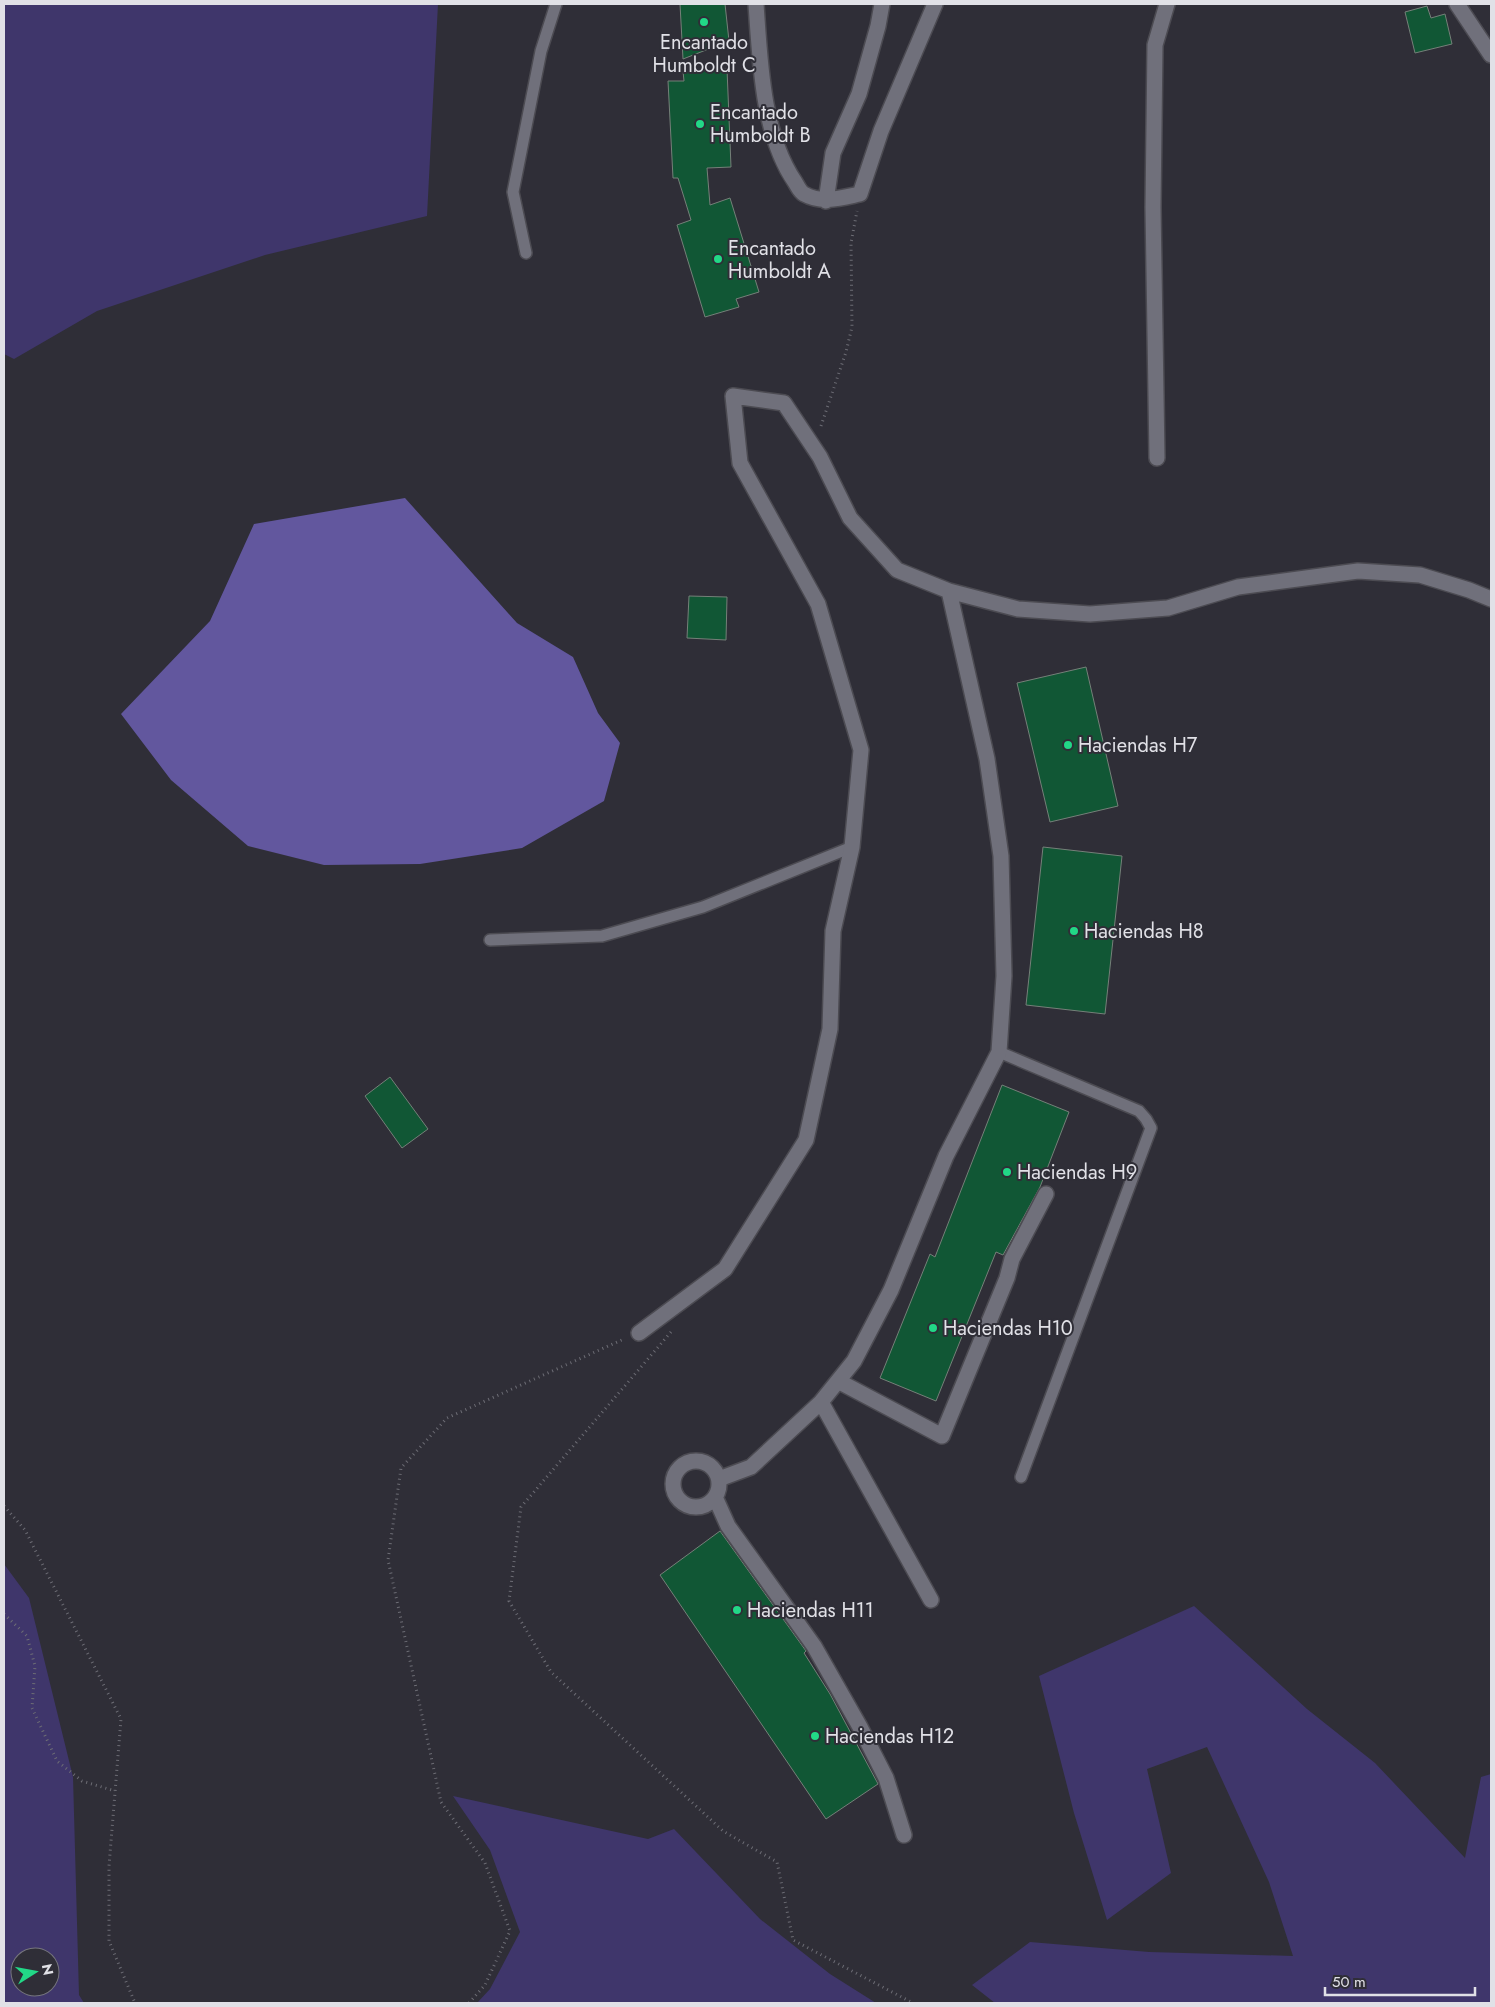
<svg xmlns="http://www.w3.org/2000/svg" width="1495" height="2007" font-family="Jost,sans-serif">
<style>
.green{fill:#3f366b;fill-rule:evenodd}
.water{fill:#62579e}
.building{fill:#115735;stroke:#758079}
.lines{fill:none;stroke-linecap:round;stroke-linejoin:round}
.lane-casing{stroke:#4c4b52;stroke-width:14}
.street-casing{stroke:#4c4b52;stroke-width:18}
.path{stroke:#6d6d75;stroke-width:3;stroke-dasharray:1 4;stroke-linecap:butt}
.lane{stroke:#70707b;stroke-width:11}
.street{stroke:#70707b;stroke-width:15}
.poi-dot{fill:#22d887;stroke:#2f2e37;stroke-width:2}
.labels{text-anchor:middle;stroke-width:4;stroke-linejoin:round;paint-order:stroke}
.poi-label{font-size:20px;fill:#e1e1e7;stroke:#2f2e37;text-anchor:start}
</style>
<rect width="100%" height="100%" fill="#2f2e37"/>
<path class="green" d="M4,4H438L427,216L265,255L97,311L14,359L4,354Z
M4,1564L29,1598L73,1777L79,1995L84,2003H4ZM20,1957H50V1987H20Z
M1194,1606L1307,1709L1375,1763L1465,1858L1481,1777L1491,1774V2003H995L972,1985L1030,1942L1149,1952L1293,1956L1269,1882L1207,1747L1147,1769L1171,1873L1107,1920L1074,1813L1039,1676Z
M453,1796L648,1839L674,1829L760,1919L830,1974L876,2003H477L490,1989L520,1932L490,1850Z"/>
<path class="water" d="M405,498L517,623L573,657L598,713L620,743L604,801L522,848L420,864L324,865L248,846L171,780L121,714L210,621L254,524Z"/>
<path class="building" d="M680,4H725L729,41L683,59Z
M1427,6L1431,18L1445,14L1452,44L1415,53L1405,12Z
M727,69L731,167L707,168L710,205L730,198L759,292L736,299L739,307L705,317L677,225L691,220L678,178H673L668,81H684L683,71Z
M689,596L727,597L726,640L687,638Z
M1086,667L1118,806L1050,822L1017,683Z
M1043,847L1122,856L1105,1014L1026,1005Z
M390,1077L428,1129L402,1148L365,1096Z
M1002,1085L1069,1112L1040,1187L1003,1255L996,1252L936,1401L880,1378L930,1254L935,1257Z
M720,1531L806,1651L804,1653L830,1694L877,1782L878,1784L826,1819L660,1575Z"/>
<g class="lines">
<g class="lane-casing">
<path id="lane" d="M526,253L513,192L541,51L556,4
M490,940L602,936L703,907L852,847
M999,1052L1139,1111L1146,1119L1151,1128L1021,1477"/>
</g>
<g class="street-casing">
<path id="street" d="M756,4C760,60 762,134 795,182C797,185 800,192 804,194C822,204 841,198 860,194L881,131L935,4
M1457,4L1491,55
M826,201L833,153L859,94L878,26L882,4
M1157,458L1153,207L1155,45L1167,4
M639,1333L725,1269L806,1140L830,1029L833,931L852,847L861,750L818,604L740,463L733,396L784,403L820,457L850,518L897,570L949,591L1018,609L1090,614L1168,608L1238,587L1358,571L1420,575L1469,590L1491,599
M838,1381L942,1436L1007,1278L1012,1259L1046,1194
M821,1402L931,1600
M673 1484a23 23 0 1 1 46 0a23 23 0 1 1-46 0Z
M719,1479L751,1467L821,1402L854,1361L891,1290L946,1156L999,1052L1004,976L1001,856L987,759L949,591
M715,1497L728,1526L814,1646L860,1727L886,1778L904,1835"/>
</g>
<path class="path" d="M821,426L846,352L852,327L851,243L857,211
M671,1332L521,1507L509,1601L551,1672L723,1831L777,1862L793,1940L913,2003
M4,1506L25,1530L121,1719L109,1866V1941L135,2003
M4,1614L27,1636L35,1666L32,1708L57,1761L82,1781L115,1791
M469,2003L485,1985L510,1931L485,1863L441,1802L388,1560L401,1468L447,1418L624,1339"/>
<use href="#lane" class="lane"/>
<use href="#street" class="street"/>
</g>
<g class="poi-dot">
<circle cx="704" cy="22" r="5"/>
<circle cx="700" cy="124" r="5"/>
<circle cx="718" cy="259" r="5"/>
<circle cx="1068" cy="745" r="5"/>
<circle cx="1074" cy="931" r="5"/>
<circle cx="1007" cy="1172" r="5"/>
<circle cx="933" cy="1328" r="5"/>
<circle cx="737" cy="1610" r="5"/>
<circle cx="815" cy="1736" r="5"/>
</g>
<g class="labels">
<g class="poi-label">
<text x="704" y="49" text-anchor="middle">Encantado<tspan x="704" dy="23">Humboldt C</tspan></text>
<text x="710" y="119">Encantado<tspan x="710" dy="23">Humboldt B</tspan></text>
<text x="728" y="255">Encantado<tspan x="728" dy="23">Humboldt A</tspan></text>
<text x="1078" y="752">Haciendas H7</text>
<text x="1084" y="938">Haciendas H8</text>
<text x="1017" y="1179">Haciendas H9</text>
<text x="943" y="1335">Haciendas H10</text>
<text x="747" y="1617">Haciendas H11</text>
<text x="825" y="1743">Haciendas H12</text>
</g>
</g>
<rect width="1495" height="2007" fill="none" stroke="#e1e1e7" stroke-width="10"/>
<g transform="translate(35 1972) rotate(79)"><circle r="24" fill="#2f2e37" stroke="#76767d"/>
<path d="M0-4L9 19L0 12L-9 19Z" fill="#22d887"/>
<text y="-8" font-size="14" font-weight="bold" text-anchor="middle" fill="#e1e1e7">N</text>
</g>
<path d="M1325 1987v8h150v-8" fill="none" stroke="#e1e1e7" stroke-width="2.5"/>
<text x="1332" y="1987" font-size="15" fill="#e1e1e7" stroke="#2f2e37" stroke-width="4" paint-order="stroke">50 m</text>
</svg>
